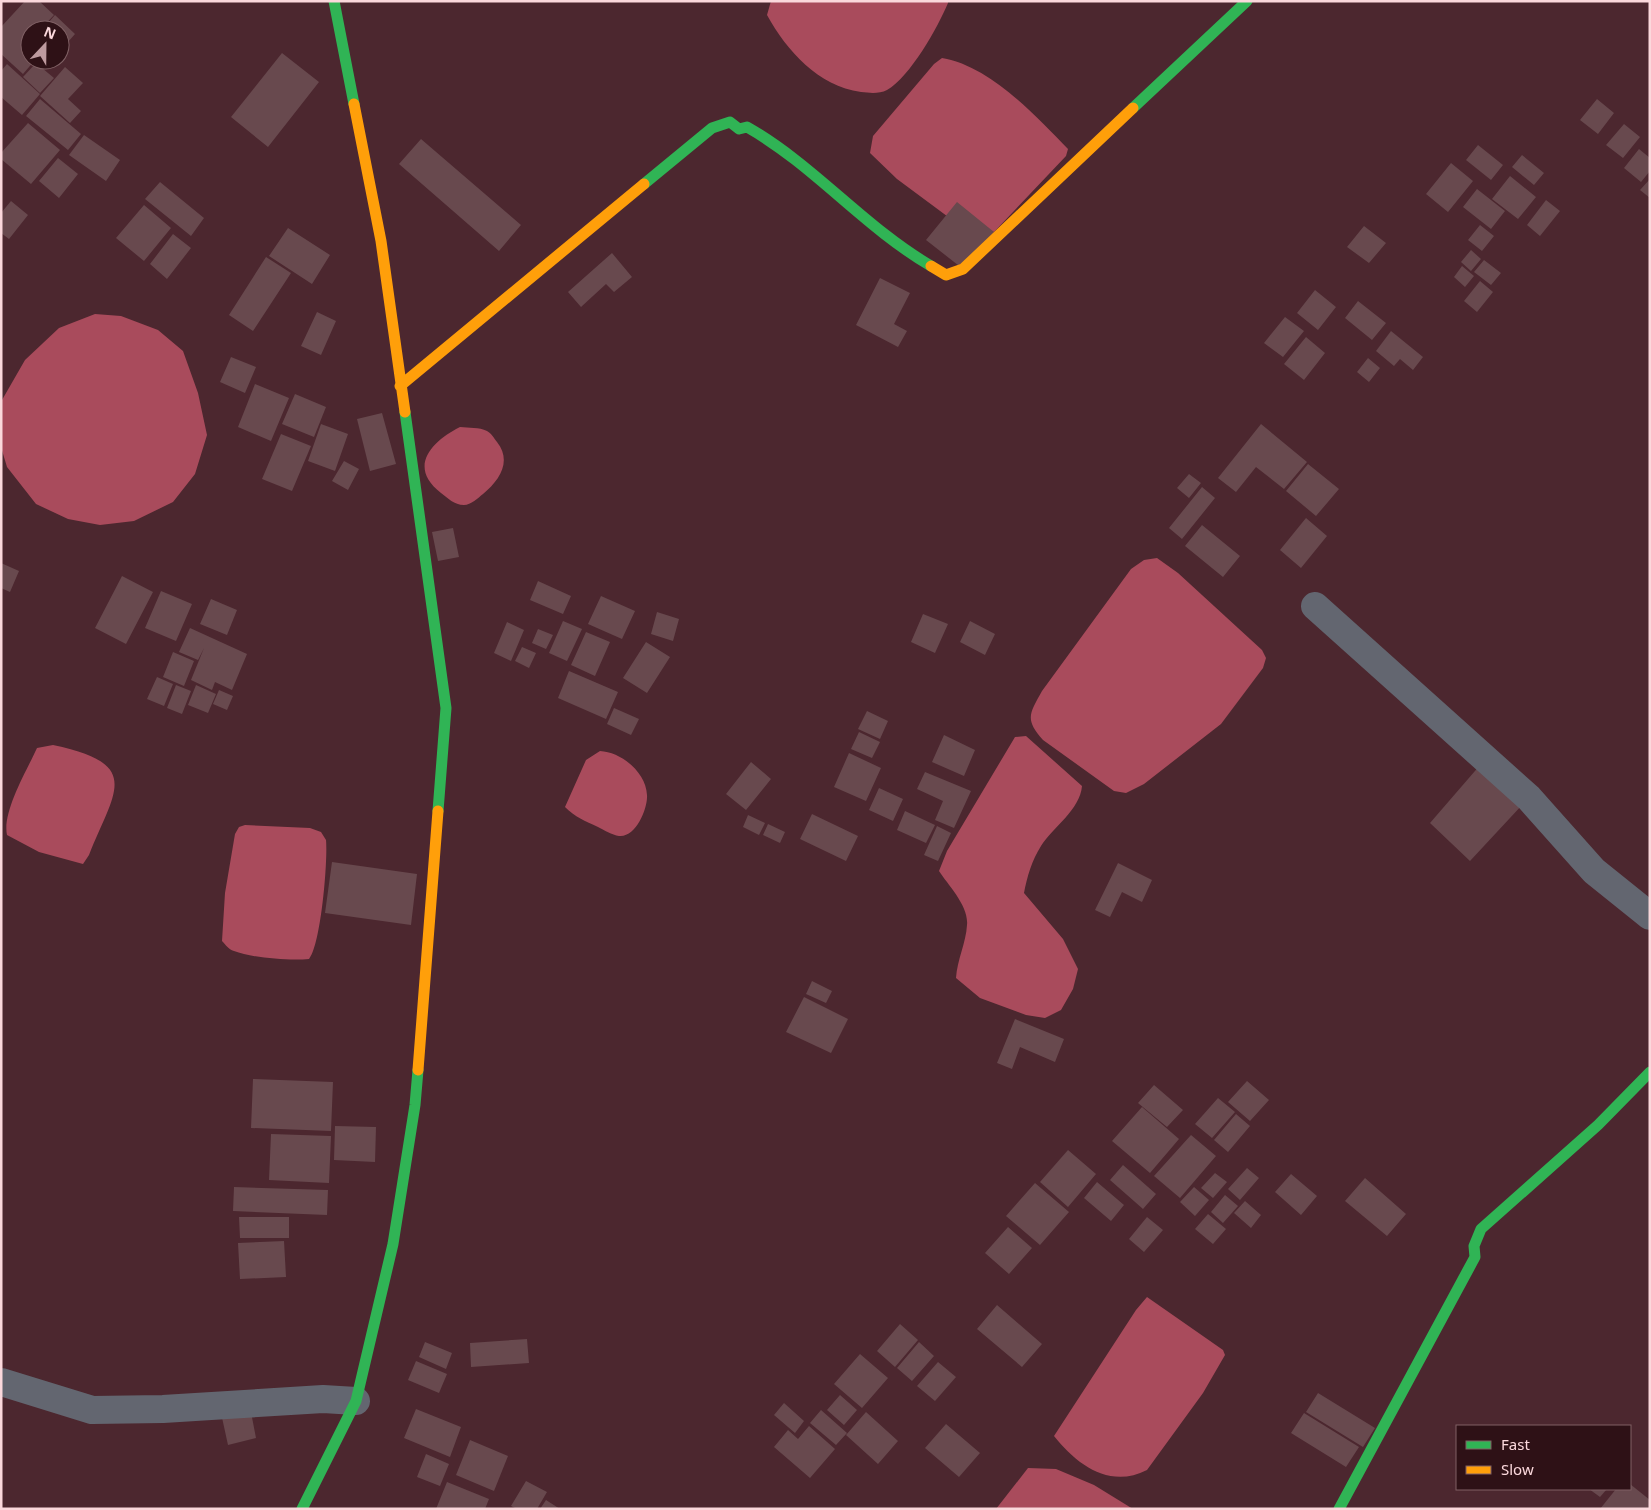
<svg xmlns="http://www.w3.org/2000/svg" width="1651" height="1510" font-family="'Noto Sans',sans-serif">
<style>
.water{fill:#a94b5c}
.building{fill:#68494e}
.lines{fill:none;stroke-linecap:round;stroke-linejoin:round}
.street{stroke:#636670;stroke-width:28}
.fast{stroke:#30b455;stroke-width:11}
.slow{stroke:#ff9f0a;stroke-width:11}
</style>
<rect width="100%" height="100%" fill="#4c272f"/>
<path class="water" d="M771,1H948V3C938,27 910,77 887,90C879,94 870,93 861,92C818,86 787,51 767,15Z
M942,58C990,66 1035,115 1068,149L1066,156L994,232L959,225L897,179L870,153L873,136L934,64Z
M95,314L121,316L158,330L183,351L198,393L207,435L195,474L173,502L134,521L100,525L68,519L36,504L7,467L1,447L2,400L25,360L59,328Z
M460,427C469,428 479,427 487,431C491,433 494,438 497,442C512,461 500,480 483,494C478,498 471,505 464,505C454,505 448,498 441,493C407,467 432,441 460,427Z
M1157,558L1178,573L1262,650L1266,658L1263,668L1221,724L1144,784L1126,793L1114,791L1043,740C1024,719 1030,713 1042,691L1131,569L1144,560Z
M1026,736L1082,786C1080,810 1053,827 1041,846C1032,860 1027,877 1024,893L1063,939L1078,969L1073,989L1061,1010L1045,1018L1026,1015L980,998L956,978C957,960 966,943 967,925C969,906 948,885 939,871L947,851L1015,737Z
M53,745C143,764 115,790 89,855L83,864L39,852L7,835C2,812 27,770 37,748Z
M600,751C621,752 646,772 647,795C648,808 636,838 619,836C612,835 604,830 598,827C585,821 575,817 565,807L586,760Z
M245,825L310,828L321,832L326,840C328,860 321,945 309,959C290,961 252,958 234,951C228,949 226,945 222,941L225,893L235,834L239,827Z
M1147,1297L1223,1350L1225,1355L1203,1393L1147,1470C1110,1489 1077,1465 1054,1436L1136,1310Z
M1028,1468L1056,1469L1094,1485L1133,1509H996Z"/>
<path class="building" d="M25,1H39L54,15L40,30H30V41L23,49L30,55V60H35L23,74L1,54V27Z
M55,15L75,34L60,51V30H42Z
M282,53L319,82L268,147L231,117Z
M38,60H51L45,66Z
M36,63L54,78L40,93L23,77Z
M7,64L40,94L22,115L1,97V71Z
M65,67L83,83L68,99L81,111L70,123L40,96Z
M40,99L81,134L68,150L26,116Z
M1597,99L1614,113L1598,134L1580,120Z
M28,123L60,150L31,184L1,159V153Z
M1624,124L1640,137L1623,158L1606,145Z
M84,135L120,160L106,181L69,155Z
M421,139L521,225L499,251L399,164Z
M1478,145L1503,165L1491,180L1466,160Z
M1639,149L1650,158V171L1641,182L1624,168Z
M1522,155L1544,173L1534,185L1512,167Z
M58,158L78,174L59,198L39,181Z
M1451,163L1473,181L1448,212L1426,194Z
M1510,176L1536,197L1518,219L1492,199Z
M1650,179V198L1640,190Z
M160,182L204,218L191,236L145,199Z
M1477,189L1505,211L1491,229L1463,207Z
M1546,200L1560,211L1540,236L1527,225Z
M11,201L28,215L9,239L1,233V213Z
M957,202L994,232L963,269L926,240Z
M144,205L171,228L144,261L116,238Z
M1480,225L1494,236L1482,251L1468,240Z
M1364,226L1386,243L1369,263L1347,247Z
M288,228L330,255L312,284L269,256Z
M173,234L191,248L167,279L150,264Z
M1471,250L1481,259L1471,271L1461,262Z
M612,253L632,277L614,292L606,284L581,307L568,292Z
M266,257L291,273L253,331L229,315Z
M1484,260L1501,273L1491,285L1474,272Z
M1462,266L1474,276L1465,287L1454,277Z
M880,278L910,293L894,324L907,331L898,347L856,325Z
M1480,281L1493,292L1477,312L1464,301Z
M1315,290L1336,307L1318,330L1297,313Z
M1358,301L1386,323L1372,340L1345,318Z
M317,312L336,321L321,355L301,346Z
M1285,317L1304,331L1283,357L1264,343Z
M1391,331L1423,357L1413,370L1400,359L1394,366L1376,351Z
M1306,337L1325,353L1304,380L1284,364Z
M231,357L256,367L245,393L220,382Z
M1368,358L1380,368L1369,382L1357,372Z
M255,384L289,398L271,441L238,427Z
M295,394L326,407L314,437L282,424Z
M382,413L396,464L370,471L357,419Z
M321,424L348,434L335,471L308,461Z
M1261,424L1307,462L1284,489L1256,467L1236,492L1218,478Z
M281,434L311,446L292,491L262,479Z
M344,461L359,469L348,490L332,481Z
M1308,464L1339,489L1316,516L1286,491Z
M1189,474L1201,483L1189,498L1177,488Z
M1202,487L1215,498L1182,539L1169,528Z
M1306,518L1327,536L1301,568L1280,550Z
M1202,525L1240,556L1223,577L1185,546Z
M453,528L459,557L438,561L432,532Z
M1,563L19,571L10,592L1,588Z
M122,576L153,592L126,644L95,628Z
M538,581L571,596L563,614L530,600Z
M161,591L192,604L176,641L145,628Z
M601,596L635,611L622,639L588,624Z
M211,599L237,610L227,635L200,624Z
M657,612L679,619L673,641L651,634Z
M923,614L948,624L935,653L911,642Z
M563,621L582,629L567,661L549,653Z
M970,621L995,634L985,655L960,642Z
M507,622L524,630L511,661L494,653Z
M190,628L247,654L232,690L215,682L212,690L191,680L204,648L198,660L179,652Z
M538,629L553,635L546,649L532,643Z
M586,632L610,642L595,676L571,665Z
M646,642L670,657L647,693L623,678Z
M522,647L536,653L529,668L515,661Z
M173,652L194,661L184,686L163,677Z
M569,671L618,692L606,719L558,698Z
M157,677L173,684L164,706L147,699Z
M176,685L191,691L182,714L167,708Z
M196,685L216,694L208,713L188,705Z
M219,690L233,696L227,710L213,704Z
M614,708L639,719L631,735L607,724Z
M867,711L888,721L880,739L858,729Z
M859,732L880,742L872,758L851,749Z
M944,735L975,750L964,776L932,762Z
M849,753L881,768L866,801L834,787Z
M751,762L771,779L746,810L726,794Z
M1481,764L1523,804L1470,861L1430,823Z
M925,772L971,791L954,828L935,820L943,801L917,789Z
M879,788L903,799L893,821L869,810Z
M905,811L935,825L926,843L897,830Z
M812,814L858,836L846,861L800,839Z
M748,815L765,823L759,835L743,827Z
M768,824L785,832L780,843L763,835Z
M937,826L951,833L938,861L924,855Z
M332,862L417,874L411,925L325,913Z
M1118,863L1152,880L1142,902L1122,892L1110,917L1095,910Z
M812,981L832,991L826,1003L806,994Z
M804,997L848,1019L831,1053L786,1032Z
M1015,1019L1064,1039L1055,1062L1020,1047L1012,1069L997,1063Z
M253,1079L333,1082L331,1131L251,1128Z
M1247,1081L1269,1100L1250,1121L1228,1102Z
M1154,1085L1183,1110L1167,1127L1138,1103Z
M1218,1098L1235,1112L1212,1138L1195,1124Z
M1142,1107L1179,1139L1150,1173L1112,1141Z
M1236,1114L1250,1126L1228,1152L1214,1140Z
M335,1126L376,1127L375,1162L334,1160Z
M271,1134L331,1136L329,1183L269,1180Z
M1191,1135L1216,1156L1180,1198L1154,1176Z
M1068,1150L1096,1174L1068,1207L1040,1182Z
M1123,1165L1156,1194L1143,1209L1110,1180Z
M1247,1168L1259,1178L1240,1200L1228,1189Z
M1215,1173L1227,1182L1213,1198L1201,1188Z
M1291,1174L1317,1196L1301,1215L1275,1192Z
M1365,1178L1406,1214L1387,1236L1345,1201Z
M1097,1182L1124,1205L1111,1221L1084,1198Z
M1035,1183L1069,1212L1040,1245L1006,1216Z
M234,1187L328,1190L327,1215L233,1211Z
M1194,1187L1209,1200L1195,1216L1180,1202Z
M1225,1195L1238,1206L1223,1223L1211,1212Z
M1245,1201L1261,1215L1251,1228L1234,1213Z
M1208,1214L1226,1229L1213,1244L1195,1229Z
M239,1217H289V1238H240Z
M1147,1217L1163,1230L1144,1252L1129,1239Z
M1008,1227L1032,1248L1009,1274L985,1253Z
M284,1241L286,1277L240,1279L238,1243Z
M997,1305L1042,1344L1022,1367L977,1329Z
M900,1324L918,1340L895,1367L877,1351Z
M527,1339L529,1363L471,1367L470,1343Z
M425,1342L452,1353L446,1369L419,1357Z
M919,1342L934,1356L912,1381L897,1368Z
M860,1354L888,1378L862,1408L834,1384Z
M416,1361L447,1374L439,1393L408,1380Z
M938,1362L956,1377L935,1401L917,1386Z
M1318,1393L1375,1428L1363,1447L1306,1412Z
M840,1395L857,1410L844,1425L827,1410Z
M784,1403L804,1421L795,1433L774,1415Z
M250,1407L256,1438L228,1445L221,1413Z
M416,1409L461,1427L450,1457L404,1438Z
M821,1410L847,1433L836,1445L810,1423Z
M866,1412L898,1441L878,1464L846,1435Z
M1304,1413L1359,1447L1346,1467L1291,1433Z
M946,1424L980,1453L959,1477L925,1448Z
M809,1426L835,1449L810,1478L774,1447L788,1430L798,1439Z
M470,1440L508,1456L494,1491L456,1475Z
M426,1454L449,1464L440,1486L417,1477Z
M526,1481L547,1492L537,1509H517L511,1506Z
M447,1482L489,1499L485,1509H436Z
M1630,1484L1650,1500V1509H1600L1616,1489H1630Z
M1589,1489H1607L1600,1497Z
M546,1500L560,1509H540Z"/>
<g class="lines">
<path class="street" d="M1315,606L1529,798L1594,871L1650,916
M1,1382L92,1410L163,1409L323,1399L356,1401"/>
<path class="fast" d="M334,1L354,104
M1133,108L1247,1
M644,184L712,128L730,122L739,129L747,127C814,165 864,227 931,266
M405,412L446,708L438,811
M302,1509L356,1401L393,1244L415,1105L418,1070
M1339,1509L1475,1257L1474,1246L1481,1229L1598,1125L1650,1072"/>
<path class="slow" d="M354,104L381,241L405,412
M931,266L946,275L963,269L1133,108
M400,386L644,184
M418,1070L438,811"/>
</g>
<rect width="1651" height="1510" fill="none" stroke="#fbd8dc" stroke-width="5"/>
<rect x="1456" y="1425" width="175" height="65" fill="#2e1116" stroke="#806165"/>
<rect x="1466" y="1441" width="25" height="8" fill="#30b455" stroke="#806165"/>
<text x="1501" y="1450" font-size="15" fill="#fbd8dc">Fast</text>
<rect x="1466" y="1466" width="25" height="8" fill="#ff9f0a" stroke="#806165"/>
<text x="1501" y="1475" font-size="15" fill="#fbd8dc">Slow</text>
<g transform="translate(45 45) rotate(22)"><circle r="24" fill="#2e1116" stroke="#806165"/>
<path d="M0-4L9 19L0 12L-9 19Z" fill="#be9a9f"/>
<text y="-8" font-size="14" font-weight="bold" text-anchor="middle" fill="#fbd8dc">N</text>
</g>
</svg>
